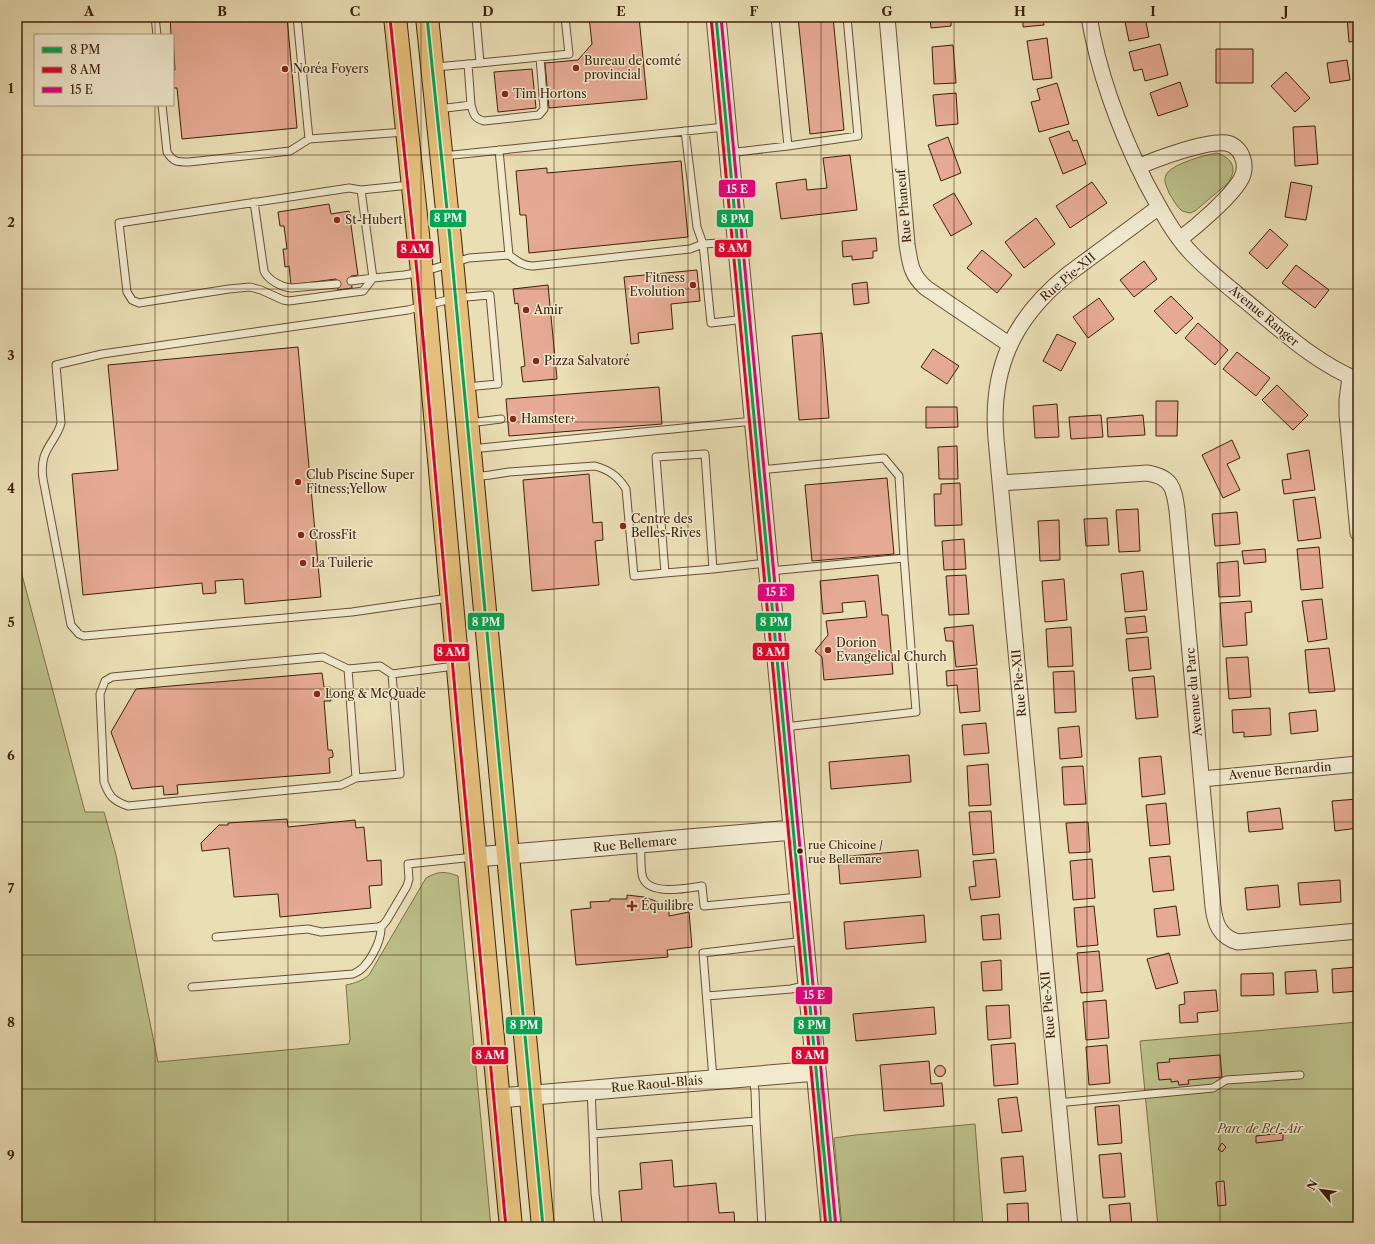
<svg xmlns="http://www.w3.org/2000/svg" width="1375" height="1244" font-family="'Libre Caslon Text',serif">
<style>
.green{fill:#bcc08a;stroke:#7d704a}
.building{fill:#e6aa94;stroke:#3e200a}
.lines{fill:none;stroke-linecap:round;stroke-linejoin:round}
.service-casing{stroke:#695035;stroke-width:9}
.minor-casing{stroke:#695035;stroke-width:17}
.tertiary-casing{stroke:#695035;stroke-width:21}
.trunk-casing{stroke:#3e200a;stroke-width:24}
.service{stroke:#f1eacf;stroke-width:7}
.minor{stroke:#f1eacf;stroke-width:15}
.tertiary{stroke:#f1eacf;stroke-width:19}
.trunk{stroke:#e5bf7a;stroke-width:22}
.bus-1-casing{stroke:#f1eacf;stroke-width:6}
.bus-2-casing{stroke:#f1eacf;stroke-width:6}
.bus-3-casing{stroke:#f1eacf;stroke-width:6}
.bus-1{stroke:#00a651;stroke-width:3}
.bus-2{stroke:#e4002b;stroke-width:3}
.bus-3{stroke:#e5007d;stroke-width:3}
.grid{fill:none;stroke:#3e200a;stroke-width:1;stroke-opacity:0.55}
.poi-dot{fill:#8f2418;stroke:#f1eacf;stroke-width:1.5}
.bus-dot{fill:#3e200a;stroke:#f1eacf;stroke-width:1.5}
.labels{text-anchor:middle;stroke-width:3;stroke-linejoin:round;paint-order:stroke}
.bus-label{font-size:11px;fill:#3e200a;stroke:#f1eacf;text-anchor:start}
.poi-label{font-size:12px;fill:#3e200a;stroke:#f1eacf;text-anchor:start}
.street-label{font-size:12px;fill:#3e200a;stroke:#f1eacf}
.park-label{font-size:12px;font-style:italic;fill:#5e482a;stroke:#f1eacf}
.line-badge{stroke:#f1eacf;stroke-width:1.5}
.badge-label{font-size:11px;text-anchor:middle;font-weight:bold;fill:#fff}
.neatline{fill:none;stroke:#3e200a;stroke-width:1.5}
.grid-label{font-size:13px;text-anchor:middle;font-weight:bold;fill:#3e200a}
</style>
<rect width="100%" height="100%" fill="#eadeb5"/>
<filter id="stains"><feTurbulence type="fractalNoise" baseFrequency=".005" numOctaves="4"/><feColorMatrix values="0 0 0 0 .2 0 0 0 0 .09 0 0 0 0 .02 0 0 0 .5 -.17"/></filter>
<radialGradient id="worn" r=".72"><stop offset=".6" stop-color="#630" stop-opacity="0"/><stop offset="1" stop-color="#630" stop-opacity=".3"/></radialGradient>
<path class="green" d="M1217,153C1233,158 1238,170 1227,184L1195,211L1190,213L1182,211C1176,206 1173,199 1169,193C1167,187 1163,181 1166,175C1171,164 1205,155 1217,153Z
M17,556L85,812H104L116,855L158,1062L349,1044L350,1039L346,985C355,983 362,981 369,975L426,878C438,871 445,871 458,876L491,1227H17Z
M1358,1022V1227H1158L1140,1041Z
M975,1124L983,1227H842L834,1138L855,1135Z"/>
<path class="building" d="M170,17H287L297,128L182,139L177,88H173V70H175L173,35H171Z
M589,17H639L647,99L549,108L545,63L578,60L592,44Z
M798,17H833L844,130L810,134Z
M930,17H961V18L951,19V26L931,28Z
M1023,17H1043L1044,25L1023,27Z
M1124,17H1145L1149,37L1129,41Z
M1347,17H1358V41L1349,42Z
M1047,38L1052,78L1033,80L1027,41Z
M1160,44L1168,75L1145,81L1142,69L1134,71L1129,52Z
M953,45L956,83L934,84L932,47Z
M1216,49H1253V83H1216Z
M1347,60L1350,80L1330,83L1327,63Z
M532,69L536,108L498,112L494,72Z
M1286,72L1310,98L1295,112L1271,86Z
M1180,82L1188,106L1158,116L1150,93Z
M1057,83L1069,124L1039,132L1031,102L1040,100L1037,89Z
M956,93L958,124L936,126L933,95Z
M1315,126L1318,164L1295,166L1293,127Z
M1069,131L1073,141L1077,140L1086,164L1063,174L1049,138Z
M948,137L961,173L941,181L928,145Z
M850,155L857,210L781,219L776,183L806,179L807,190L827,188L823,158Z
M681,161L688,237L529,253L526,215H520L516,171L547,168V173Z
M1092,182L1107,203L1070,228L1056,206Z
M1291,182L1312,186L1306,220L1285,217Z
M954,193L972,224L951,236L933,205Z
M329,204L331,214L349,211L358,275L351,276L352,288L338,290L336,279L291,285L289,266L285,267L283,249H287L284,226H280L278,212Z
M1036,218L1055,244L1024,268L1005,242Z
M1270,229L1288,245L1267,269L1249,253Z
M876,238L877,251H873V258L852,260V256L843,257L842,241Z
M982,250L1012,275L997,293L967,268Z
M1144,261L1157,279L1134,297L1120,280Z
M1296,265L1329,290L1315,308L1282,283Z
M697,270L700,301L671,304L673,329L638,333L639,343L631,344L624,277Z
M867,282L869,303L854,305L852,284Z
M548,285L557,379L523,382L521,367L525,366L518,303L515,304L513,289Z
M1171,296L1193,318L1176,334L1154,311Z
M1099,298L1114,319L1088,338L1073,317Z
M1198,323L1228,350L1215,365L1185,338Z
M822,333L829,418L799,420L792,336Z
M1057,334L1076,343L1061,371L1043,361Z
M298,347L321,597L245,604L243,579L215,581L216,593L203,594L202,583L83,595L72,474L118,470L108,365Z
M933,349L959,366L947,384L921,367Z
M1237,352L1270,378L1256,396L1223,369Z
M1277,385L1308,415L1293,430L1262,400Z
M659,387L662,424L509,436L506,399Z
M1156,401H1178L1177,436H1156Z
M1057,404L1059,437L1035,438L1033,406Z
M926,407H957L958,427L926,428Z
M1101,415L1103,437L1071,439L1069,417Z
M1143,415L1145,435L1108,437L1107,418Z
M1232,440L1240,458L1227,464L1240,490L1223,498L1202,455Z
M957,446L958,479H939L938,447Z
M1309,450L1315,490L1284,494L1282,480L1291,479L1287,454Z
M589,474L593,523L602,522L603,540L595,541L599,585L532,591L523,480Z
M887,478L894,554L812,561L805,485Z
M960,483L962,525L935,526L934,494H941V484Z
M1315,497L1321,538L1298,541L1293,500Z
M1138,509L1140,551L1119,552L1116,510Z
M1237,512L1240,544L1215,546L1212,514Z
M1107,518L1109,545L1086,546L1084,519Z
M1059,520L1060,560L1040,561L1038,521Z
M964,539L966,569L944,570L942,541Z
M1319,547L1323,588L1301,590L1297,549Z
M1265,549L1266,562L1244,564L1242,551Z
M1238,561L1240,596L1219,597L1217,563Z
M1143,571L1147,610L1125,612L1121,574Z
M878,575L882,615H888L893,674L824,680L822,657L815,651L828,635L826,621L867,617L865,601L842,603L843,612L823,614L820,581Z
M966,575L969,614L949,615L946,576Z
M1064,579L1067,620L1045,622L1042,581Z
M1322,599L1327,639L1308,642L1302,601Z
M1251,601L1252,612L1245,613L1247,645L1223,647L1220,603Z
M1145,616L1147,632L1127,634L1125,618Z
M973,625L977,665L956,667L953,641H946L944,628Z
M1071,627L1073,666L1048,667L1046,629Z
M1148,637L1151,669L1129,671L1126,639Z
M1329,648L1335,691L1309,693L1305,650Z
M1248,657L1251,697L1229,699L1226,658Z
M977,668L980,711L960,713L957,685L947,686L946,671Z
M1074,671L1076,712L1055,713L1053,672Z
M322,673L324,687H330V693L331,701H324L328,750H332L333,754V757L329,758L330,773L177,785L178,794L164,795L163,786L132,789L111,732L136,689Z
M1154,676L1158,717L1136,719L1132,678Z
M1270,708L1271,735L1244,737V732L1233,733L1232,710Z
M1316,710L1318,731L1291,734L1289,713Z
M986,723L989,753L964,755L962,725Z
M1079,726L1082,757L1060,759L1058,728Z
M909,755L911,782L831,789L829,762Z
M1161,756L1165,794L1142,797L1139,758Z
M988,764L991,805L969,806L967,766Z
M1083,766L1086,804L1064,805L1062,767Z
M1358,799V828L1335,831L1332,801Z
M1166,803L1170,844L1150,846L1146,805Z
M1280,808L1283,829L1249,832L1247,812Z
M991,811L994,853L973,855L969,812Z
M287,819L288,827L355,820L356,828L364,827L367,861L381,860L382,885L369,886L371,908L280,917L278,894L234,897L229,848L202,851L201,843L219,825H228V823Z
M1088,822L1090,852L1069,853L1066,823Z
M918,850L921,877L840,884L838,857Z
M1170,856L1174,890L1153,892L1149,858Z
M996,859L1000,897L971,900L969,887L976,886L973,861Z
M1092,859L1095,898L1073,900L1070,861Z
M1354,878H1358V899H1356Z
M1340,880L1341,902L1300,905L1298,883Z
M1278,885L1280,907L1247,910L1245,888Z
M627,895L644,897L653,900L662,904L661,906L669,910V916L689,912L692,947L667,950L668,957L576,965L571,910L591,908L590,902L610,901V899H627Z
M1094,906L1098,945L1077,947L1074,908Z
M1176,906L1180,935L1157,937L1154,909Z
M999,914L1001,939L983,940L981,916Z
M924,915L926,942L846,949L844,922Z
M1099,951L1103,991L1081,993L1077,953Z
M1169,953L1178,983L1156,989L1147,959Z
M1001,960L1002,990L983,991L981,962Z
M1358,967V991L1333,993L1332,969Z
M1316,970L1318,992L1286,994L1285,972Z
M1273,973L1274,995L1241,996V974Z
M1216,990L1218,1011L1197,1013L1198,1022L1180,1023L1179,1005L1185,1004L1184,992Z
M1106,1000L1109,1038L1086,1040L1083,1002Z
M1009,1005L1011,1038L988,1040L986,1006Z
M934,1007L936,1034L856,1041L853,1014Z
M1015,1043L1018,1084L994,1086L991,1045Z
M1107,1045L1110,1083L1089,1085L1086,1047Z
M1220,1055L1222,1077L1188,1080L1189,1084L1179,1085L1178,1081L1171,1082V1079L1159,1080L1157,1063L1170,1062L1169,1059Z
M929,1061L931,1084L942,1083L944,1106L884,1111L880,1065Z
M934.5 1071a5.5 5.5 0 1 1 11 0a5.5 5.5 0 1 1-11 0Z
M1017,1097L1022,1131L1002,1133L998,1099Z
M1119,1105L1122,1143L1098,1145L1095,1107Z
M1283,1133V1140L1256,1143V1136Z
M1222,1143L1226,1147L1222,1152L1218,1149Z
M1121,1153L1125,1197L1103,1198L1099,1155Z
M1023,1156L1026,1191L1004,1193L1001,1158Z
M672,1160L674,1187L716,1183L719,1213L734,1212L735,1227H622L619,1191L642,1189L640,1163Z
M1224,1181L1226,1205L1218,1206L1216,1182Z
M1028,1203L1029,1227H1008L1007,1204Z
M1130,1203L1132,1227H1111L1109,1205Z"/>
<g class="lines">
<g class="service-casing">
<path id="service" d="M155,17L157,35
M297,17L309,139
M480,63L569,54L565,17
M435,67L480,63L476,17
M162,105L167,152C173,162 177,162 189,162L290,151L309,139L405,132
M471,105C474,115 474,118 484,121L539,115L544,109L540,57
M438,109L471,105L468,64
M788,146L858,136L847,17
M729,153L788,146L775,17
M443,156L725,127
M410,185L361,190L373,278L404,275L422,272L469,258L509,255L499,150
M361,190L349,188L119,223L127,292L132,300L139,303L229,289L250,287L261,290L283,300L289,301L363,291L373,278
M254,202L264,271C268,280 281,287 291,288L337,284
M738,242L703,244L711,323L745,319
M509,255C517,261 523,266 533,266L690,249L703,244L697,227L685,131
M351,281L373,278
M469,423L501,419
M471,449L754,421
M759,470L884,458L899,476L904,558L770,571
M474,477L490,475L509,472L595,466C609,470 618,476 626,489L634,576L665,573L656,457L705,454L713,569L767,563
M665,573L713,569
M449,598L352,612L84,636L79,634L71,625L43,479C42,472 42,464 44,457C48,444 58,436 61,423L56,365L102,354L408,310L455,298L490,295L498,384L466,387
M348,669L323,657L112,677L105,681L100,694L104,782C109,796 113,801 128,806L341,785L356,778
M392,674L400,774L356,778L348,669L380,666L392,674L455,666
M784,727L916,712L904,558
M641,844C641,853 640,870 643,878C650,896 688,888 702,886L704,906L799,897
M216,937L308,929L321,932L378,927L383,925L387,920L407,886L409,879L408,864L474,857
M192,987L353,974C368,969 382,941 381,926
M707,996L791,989L808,985
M713,1079L703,953L804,941
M591,1091L593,1134L756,1121L755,1091L753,1078
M1057,1103L1213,1088L1226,1080L1300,1075
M756,1121L762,1227
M593,1134L595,1194L599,1227"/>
</g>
<g class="minor-casing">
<path id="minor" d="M887,17L907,244C910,264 911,275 926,288L1010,345
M1089,17C1099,76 1119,129 1146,183C1159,207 1173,234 1192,254C1213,276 1238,294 1261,314C1291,339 1321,365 1358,380
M1138,167C1156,159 1207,140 1226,143C1233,144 1239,149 1242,156C1245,163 1245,172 1241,179C1231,197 1197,226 1180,239
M1350,377L1347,400V414L1358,533
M1001,483L1147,473C1172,477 1174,488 1177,510L1213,907C1215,924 1220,937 1238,942L1358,931
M1202,779L1358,764
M1070,1227L996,439C990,369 1013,319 1067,275L1159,207"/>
</g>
<g class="tertiary-casing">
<path id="tertiary" d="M716,17L831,1227
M476,857L793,830
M499,1098L816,1071"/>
</g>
<g class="trunk-casing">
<path id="trunk" d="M395,17L422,272L463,724L511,1227
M427,17L450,239L543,1227"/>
</g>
<use href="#service" class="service"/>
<use href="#minor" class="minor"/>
<use href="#tertiary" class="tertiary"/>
<use href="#trunk" class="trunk"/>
<g class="bus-1-casing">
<path id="bus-1" d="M427,17L450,239L543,1227
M716,17L831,1227"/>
</g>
<g class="bus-2-casing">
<path id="bus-2" d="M711,17L826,1227
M390,18L417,272L458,724L506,1227"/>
</g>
<g class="bus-3-casing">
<path id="bus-3" d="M721,17L836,1227"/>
</g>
<use href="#bus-1" class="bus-1"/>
<use href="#bus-2" class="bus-2"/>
<use href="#bus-3" class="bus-3"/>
</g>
<path class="grid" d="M155,17V35M288,17V1227M421,17V1227M554,17V1227M688,17V1227M821,17V1227M954,17V1227M1087,17V1227M1220,17V1227M155,105V1227M17,155H1358M17,289H1358M17,422H1358M17,555H1358M17,689H1358M17,822H1358M17,955H1358M17,1089H1358"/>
<g class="poi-dot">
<circle cx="576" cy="68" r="4"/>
<circle cx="285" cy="69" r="4"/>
<circle cx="505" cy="94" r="4"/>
<circle cx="337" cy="220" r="4"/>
<circle cx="693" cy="285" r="4"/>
<circle cx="526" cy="310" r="4"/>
<circle cx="536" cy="361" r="4"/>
<circle cx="513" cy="419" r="4"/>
<circle cx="298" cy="482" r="4"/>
<circle cx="623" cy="526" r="4"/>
<circle cx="301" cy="535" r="4"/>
<circle cx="303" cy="563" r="4"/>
<circle cx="828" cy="650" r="4"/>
<circle cx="317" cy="694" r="4"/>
<path d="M630 900h4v4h4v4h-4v4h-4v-4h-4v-4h4z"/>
</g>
<circle class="bus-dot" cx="800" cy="851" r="3.5"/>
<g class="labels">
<g class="bus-label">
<text x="808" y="849">rue Chicoine /<tspan x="808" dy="14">rue Bellemare</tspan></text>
</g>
<g class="poi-label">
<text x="584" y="65">Bureau de comté<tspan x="584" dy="14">provincial</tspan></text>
<text x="293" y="73">Noréa Foyers</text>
<text x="513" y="98">Tim Hortons</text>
<text x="345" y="224">St-Hubert</text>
<text x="685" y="282" text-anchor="end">Fitness<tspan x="685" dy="14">Evolution</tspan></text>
<text x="534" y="314">Amir</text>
<text x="544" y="365">Pizza Salvatoré</text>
<text x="521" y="423">Hamster+</text>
<text x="306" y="479">Club Piscine Super<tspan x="306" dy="14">Fitness;Yellow</tspan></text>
<text x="631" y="523">Centre des<tspan x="631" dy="14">Belles-Rives</tspan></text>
<text x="309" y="539">CrossFit</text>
<text x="311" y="567">La Tuilerie</text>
<text x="836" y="647">Dorion<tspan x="836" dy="14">Evangelical Church</tspan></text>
<text x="325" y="698">Long &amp; McQuade</text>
<text x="641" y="910">Équilibre</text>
</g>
<g class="street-label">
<text transform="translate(904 206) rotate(-95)" y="4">Rue Phaneuf</text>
<text transform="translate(1068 277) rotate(-40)" y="4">Rue Pie-XII</text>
<text transform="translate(1264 316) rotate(40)" y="4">Avenue Ranger</text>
<text transform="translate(1019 683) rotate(-95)" y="4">Rue Pie-XII</text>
<text transform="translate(1194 692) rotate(-95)" y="4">Avenue du Parc</text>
<text transform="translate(1280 771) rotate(-5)" y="4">Avenue Bernardin</text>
<text transform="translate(635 844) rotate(-5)" y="4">Rue Bellemare</text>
<text transform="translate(1048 1005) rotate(-95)" y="4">Rue Pie-XII</text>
<text transform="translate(657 1084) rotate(-5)" y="4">Rue Raoul-Blais</text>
</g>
<g class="park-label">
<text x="1260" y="1133">Parc de Bel-Air</text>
</g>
</g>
<g class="line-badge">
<rect x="718" y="179" width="38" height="19" rx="4" fill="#e5007d"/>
<rect x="429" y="209" width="38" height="19" rx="4" fill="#00a651"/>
<rect x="716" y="209" width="38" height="19" rx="4" fill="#00a651"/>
<rect x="714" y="239" width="38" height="19" rx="4" fill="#e4002b"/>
<rect x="396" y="240" width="38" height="19" rx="4" fill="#e4002b"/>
<rect x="757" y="583" width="38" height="19" rx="4" fill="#e5007d"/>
<rect x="467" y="612" width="38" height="19" rx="4" fill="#00a651"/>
<rect x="755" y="612" width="37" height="20" rx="4" fill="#00a651"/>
<rect x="752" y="642" width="38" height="19" rx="4" fill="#e4002b"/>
<rect x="433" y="643" width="37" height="19" rx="4" fill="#e4002b"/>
<rect x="795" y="986" width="38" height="19" rx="4" fill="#e5007d"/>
<rect x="505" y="1016" width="38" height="19" rx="4" fill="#00a651"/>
<rect x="793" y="1016" width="38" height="19" rx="4" fill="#00a651"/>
<rect x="791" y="1046" width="38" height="19" rx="4" fill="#e4002b"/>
<rect x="471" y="1046" width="38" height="19" rx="4" fill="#e4002b"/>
</g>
<g class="badge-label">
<text x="737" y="193">15 E</text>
<text x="448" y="222">8 PM</text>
<text x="735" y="223">8 PM</text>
<text x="733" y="252">8 AM</text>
<text x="415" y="253">8 AM</text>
<text x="776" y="596">15 E</text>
<text x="486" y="626">8 PM</text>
<text x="774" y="626">8 PM</text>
<text x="771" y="656">8 AM</text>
<text x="451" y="656">8 AM</text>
<text x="814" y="999">15 E</text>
<text x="524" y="1029">8 PM</text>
<text x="812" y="1029">8 PM</text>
<text x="810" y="1059">8 AM</text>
<text x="490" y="1059">8 AM</text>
</g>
<rect width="1375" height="1244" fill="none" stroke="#eadeb5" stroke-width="44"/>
<rect x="34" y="34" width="140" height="72" fill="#f1eacf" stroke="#a99980"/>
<rect x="42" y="47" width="20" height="6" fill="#00a651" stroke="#a99980"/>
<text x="70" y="54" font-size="12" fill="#3e200a">8 PM</text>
<rect x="42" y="67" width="20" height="6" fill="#e4002b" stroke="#a99980"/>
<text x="70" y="74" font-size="12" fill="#3e200a">8 AM</text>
<rect x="42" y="87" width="20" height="6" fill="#e5007d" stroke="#a99980"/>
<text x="70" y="94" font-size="12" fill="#3e200a">15 E</text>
<g transform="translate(1321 1190) rotate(299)" stroke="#f1eacf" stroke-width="3" paint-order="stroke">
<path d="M0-3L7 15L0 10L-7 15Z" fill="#3e200a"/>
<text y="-6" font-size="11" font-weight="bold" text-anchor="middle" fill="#3e200a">N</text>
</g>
<rect x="22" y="22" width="1331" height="1200" class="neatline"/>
<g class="grid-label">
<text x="89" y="16">A</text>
<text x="222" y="16">B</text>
<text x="355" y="16">C</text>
<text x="488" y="16">D</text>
<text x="621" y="16">E</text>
<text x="754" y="16">F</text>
<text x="887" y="16">G</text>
<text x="1020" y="16">H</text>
<text x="1153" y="16">I</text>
<text x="1286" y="16">J</text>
<text x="11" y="93">1</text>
<text x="11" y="227">2</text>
<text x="11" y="360">3</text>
<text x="11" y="493">4</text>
<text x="11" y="627">5</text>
<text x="11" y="760">6</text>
<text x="11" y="893">7</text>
<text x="11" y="1027">8</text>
<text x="11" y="1160">9</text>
</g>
<rect width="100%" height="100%" filter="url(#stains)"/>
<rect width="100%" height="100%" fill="url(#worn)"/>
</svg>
